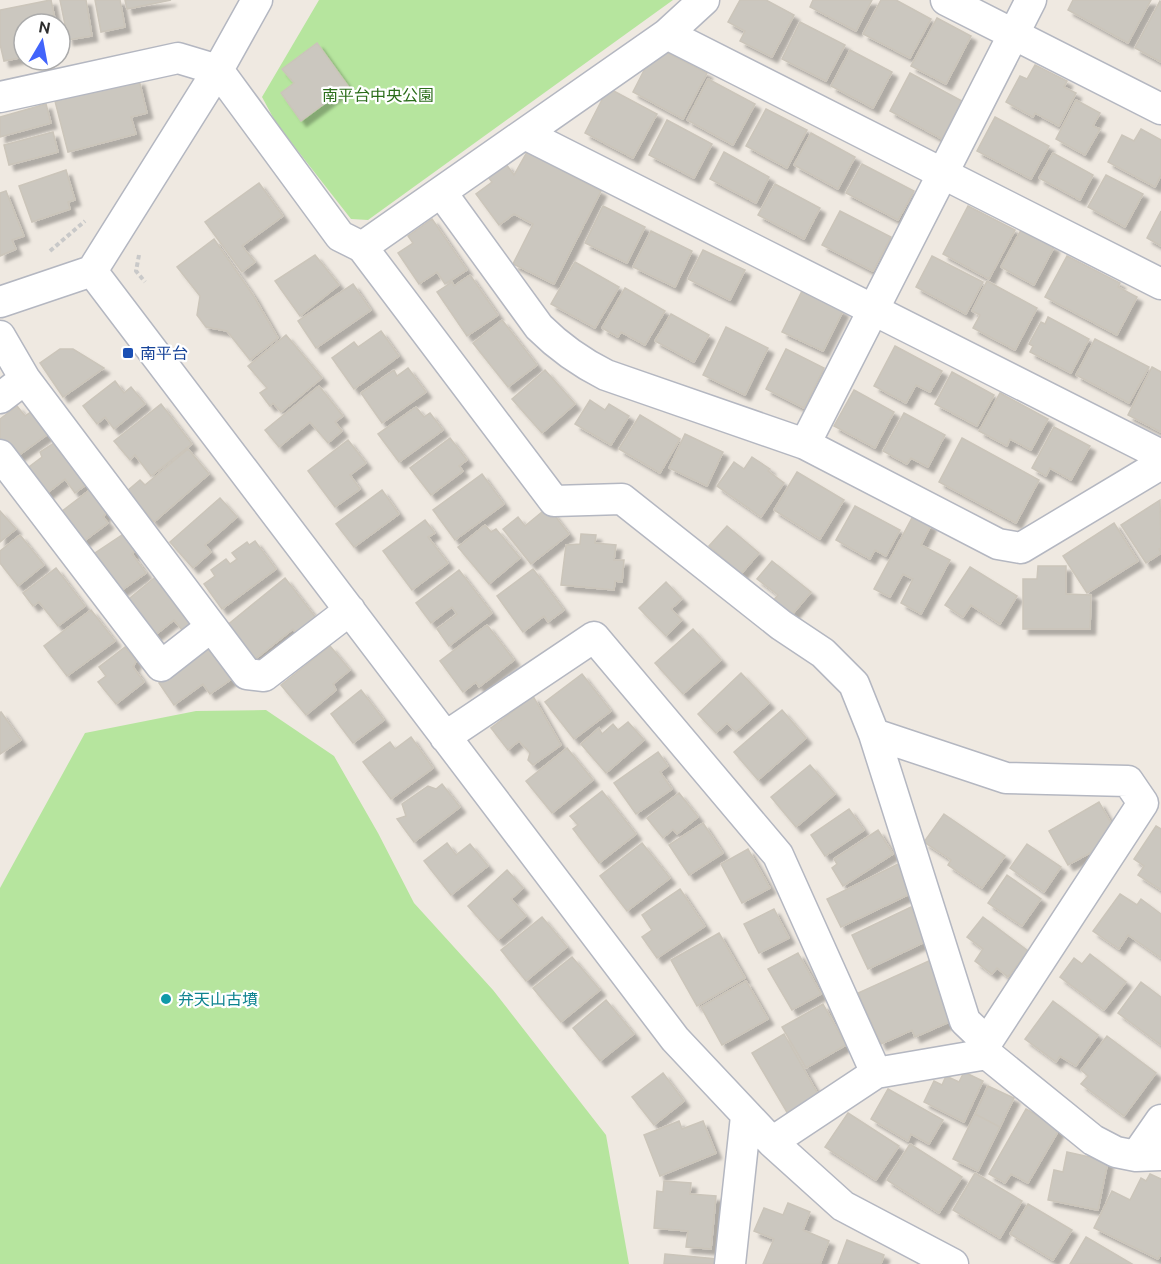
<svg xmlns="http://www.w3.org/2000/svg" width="1161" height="1264" font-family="Ubuntu,'Noto Sans JP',sans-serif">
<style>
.green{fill:#b6e59e}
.building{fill:#cbc7bf;stroke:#cbc5ba;stroke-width:1.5;filter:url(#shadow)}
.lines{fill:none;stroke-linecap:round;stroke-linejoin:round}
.minor-casing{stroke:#b4b7c1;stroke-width:33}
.path{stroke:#c9c9c9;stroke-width:4;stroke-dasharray:4.5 3;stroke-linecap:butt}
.minor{stroke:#fff;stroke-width:30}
.transit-dot{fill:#1a4fb4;stroke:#fff;stroke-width:2}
.culture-dot{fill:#0f9aa8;stroke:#fff;stroke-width:2}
.labels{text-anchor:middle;stroke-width:4.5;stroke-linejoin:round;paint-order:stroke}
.park-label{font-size:16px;fill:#2c6e1b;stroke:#fff}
.transit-label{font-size:16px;fill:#164399;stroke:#fff;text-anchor:start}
.culture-label{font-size:16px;fill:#0d838f;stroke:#fff;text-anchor:start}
</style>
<defs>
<filter id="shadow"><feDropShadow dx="5.5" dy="5.5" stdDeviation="1.5" flood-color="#0004"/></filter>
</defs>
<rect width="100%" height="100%" fill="#efe9e1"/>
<path class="green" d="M319,0H673L368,220L351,219L276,123L262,97Z
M266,710L334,756L378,833L414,903L493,990L606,1135L629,1264H0V888L85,733L196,711Z"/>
<path class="building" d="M51,0L56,24H24V57L4,61L0,44V10Z
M60,0H86L92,36L68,40Z
M95,0H120L125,27L101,32Z
M125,0H171L127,9Z
M740,0H766L794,15L772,57L740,41L745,31L728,22Z
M813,0H872L856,31L810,7Z
M881,0H896L931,19L910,58L863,34Z
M1073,0H1151L1128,43L1068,10Z
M1160,1L1161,2V62L1135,48Z
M937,18L971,36L946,84L911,66Z
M800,22L845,45L826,81L782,59Z
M317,43L348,86L301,121L281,93L294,83L282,69Z
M656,47L707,73L683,119L633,92Z
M850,50L892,72L873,108L831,86Z
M1035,65L1067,81L1064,87L1076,93L1059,126L1035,113L1033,117L1006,102L1020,76L1027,79Z
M910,73L962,101L942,139L890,111Z
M708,79L755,104L733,145L687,120Z
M139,80L147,113L131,117L136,134L68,152L55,101Z
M608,88L657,114L633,158L585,133Z
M1076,100L1100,113L1093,126L1100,129L1085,155L1056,139Z
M46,104L51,123L0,137V117Z
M766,109L807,130L787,168L746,146Z
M995,117L1049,146L1031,179L977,151Z
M667,120L712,144L694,178L649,155Z
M1141,129L1161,140V175L1155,187L1108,162L1122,135L1134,141Z
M53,132L58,152L9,165L4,145Z
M811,133L855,157L838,189L794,165Z
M527,152L601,191L554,284L513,264L533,224L514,214L499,225L476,194L492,182L488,177L506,164L514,175Z
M724,152L769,177L756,203L710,179Z
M1053,153L1093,175L1080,200L1039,178Z
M862,164L914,191L898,220L846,193Z
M66,170L75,200L68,202L70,209L32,222L19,186Z
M1106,175L1143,194L1125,227L1088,207Z
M259,183L283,216L242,246L255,262L242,272L205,222Z
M775,184L820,208L804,239L758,215Z
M6,191L24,236L12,240L16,249L0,256V193Z
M603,206L645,227L627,263L585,243Z
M968,206L1015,230L989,279L943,254Z
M840,211L891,237L873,271L822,245Z
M1161,211V246L1147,238Z
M432,219L467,270L445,284L437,272L419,284L398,253L413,243L408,236Z
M1021,230L1054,247L1034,285L1001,267Z
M651,231L692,251L675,287L633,267Z
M214,239L253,295L278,338L250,360L227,331L206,327L197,315L200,296L177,267Z
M703,250L745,270L730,300L688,279Z
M315,255L339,285L300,316L275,281Z
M932,256L983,282L966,314L916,287Z
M1067,256L1120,283L1118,287L1137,297L1117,335L1045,297Z
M575,262L619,287L595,328L551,304Z
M470,275L498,315L467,336L437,292L452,282L454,286Z
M987,281L1037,308L1015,350L973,328L980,315L972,311Z
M353,284L371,310L316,348L298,321Z
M625,288L665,311L645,345L621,332L618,337L602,328Z
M802,291L843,311L823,351L782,332Z
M671,314L709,335L694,362L655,341Z
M1048,317L1089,339L1071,373L1030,352L1033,346L1029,344L1041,322L1045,324Z
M502,320L537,365L508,387L473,343Z
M726,327L768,348L745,395L703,375Z
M381,331L399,356L354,389L332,358L354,342L358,347Z
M286,335L322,378L281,412L273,403L270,406L260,393L267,388L248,366Z
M1095,339L1149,367L1129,403L1076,375Z
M895,346L942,371L930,392L916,385L906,403L874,386Z
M60,349H73L104,368L63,397L40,363Z
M786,349L824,368L804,408L766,389Z
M1152,367L1161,372V432L1128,415Z
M408,368L426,392L382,423L361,393L394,370L397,376Z
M545,370L575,404L542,433L512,399Z
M952,372L994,395L977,426L935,404Z
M115,381L124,393L131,387L145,404L114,429L105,417L97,424L83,406Z
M319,386L343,416L335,422L342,431L328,443L310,422L279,447L265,430Z
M854,390L894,412L875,448L834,426Z
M1000,393L1048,419L1031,450L1010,439L1007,446L979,431Z
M590,400L605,410L609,404L629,416L611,445L575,424Z
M161,404L192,444L151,476L135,455L130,460L114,441Z
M17,406L25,416L35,409L52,431L15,458L0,439V419Z
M416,407L424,417L430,413L443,430L399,462L378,434Z
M904,413L945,435L928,467L911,458L907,464L883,451Z
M640,415L680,439L660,473L619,449Z
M1054,427L1090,446L1071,480L1050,468L1046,476L1032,468Z
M685,434L723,452L707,486L669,468Z
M450,438L467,460L459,466L463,471L431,495L410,468Z
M962,438L1039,480L1016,523L939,482Z
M348,440L366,463L350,475L360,489L335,507L308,471Z
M57,441L87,484L75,493L65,479L41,498L21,473L42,457L40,452Z
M188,449L209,474L154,522L127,491L140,480L145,485Z
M752,457L770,469L768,471L784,483L761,517L717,486L734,462L744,469Z
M797,472L844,500L820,539L774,510Z
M482,474L504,504L455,540L433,510Z
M91,489L108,510L103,517L108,523L80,544L57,515Z
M382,490L399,514L354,547L336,524Z
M220,498L237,517L205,545L211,552L193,568L170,542Z
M1160,500L1161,548L1159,549L1161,553L1146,563L1121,525Z
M855,506L900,530L886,556L875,550L870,559L836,540Z
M548,507L569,534L531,564L503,529L518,517L525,526Z
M0,511L16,529L0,542Z
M913,516L931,525L921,545L950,560L921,614L901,603L913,579L903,574L890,597L874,589Z
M425,520L435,533L428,537L448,563L412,590L383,551Z
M1114,523L1138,561L1087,593L1063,556Z
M485,525L491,532L496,529L520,558L489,584L458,547Z
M727,526L759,553L741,574L709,546Z
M125,533L136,549L132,554L146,573L112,597L86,559Z
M581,534L596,535L595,543L616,545L614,560H624L622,582L615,581L614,590L561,585L566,545L580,544Z
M20,535L44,565L18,586L0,563V551Z
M255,541L276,569L222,609L204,584L215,576L211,570L226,559L230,564L237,559L232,553L247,542L249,545Z
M772,561L811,592L790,617L772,602L778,595L757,579Z
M1038,566H1066V594L1091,595L1090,629H1023V579H1037Z
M970,567L1017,596L1000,624L971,605L963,617L945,605Z
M56,568L85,606L58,626L39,602L33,606L23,593Z
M533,569L564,610L548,622L544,616L523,632L497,596Z
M459,570L492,613L449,646L437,629L457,614L452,607L431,623L416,603Z
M159,574L201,625L187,636L174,620L154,636L125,602Z
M285,578L316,618L297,634L293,629L254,660L226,626Z
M666,582L682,599L671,609L682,620L666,636L639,608Z
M91,610L115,641L67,676L44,646Z
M487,625L514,660L479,687L476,682L463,692L440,661Z
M693,629L721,660L683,694L655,663Z
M330,646L350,670L333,684L336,690L306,715L281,685Z
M125,647L136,661L133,667L144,682L116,704L98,682L106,676L99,667Z
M211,647L233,678L210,694L203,684L174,705L159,683Z
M741,673L769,703L736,732L727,723L716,733L698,714Z
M582,674L611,711L574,739L545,702Z
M361,690L384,720L353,743L331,714Z
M533,696L561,745L533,765L528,760L530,753L519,741L508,750L491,728Z
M782,710L806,738L758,780L734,752Z
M1,712L21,740L0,754V713Z
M628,722L644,740L606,773L581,744L599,728L602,734L613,724L618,730Z
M411,737L433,768L391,799L363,762L390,742L395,749Z
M567,748L593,780L552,813L526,781Z
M658,752L668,766L660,772L672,789L636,814L614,783Z
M810,765L835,794L796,827L771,797Z
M442,784L460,807L414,842L397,819L406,816L402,804L428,786L436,789Z
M602,791L636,834L599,863L573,829L578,825L570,816Z
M679,793L698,817L677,834L673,829L663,838L647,818Z
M1099,802L1119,837L1068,865L1049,831Z
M849,809L864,830L825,856L811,835Z
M944,814L1005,856L982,888L948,865L951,860L924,842Z
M703,823L723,853L689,875L669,845Z
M1156,826L1161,829V890L1138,875L1144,866L1134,859Z
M878,830L893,854L843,886L832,868L837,864L834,859Z
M447,843L456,855L470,844L488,866L451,895L424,861Z
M642,843L670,878L627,911L600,876Z
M1027,844L1061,867L1044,892L1010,868Z
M748,849L770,888L742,903L721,864Z
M898,864L912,893L841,927L827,899Z
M507,870L523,888L511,899L526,916L498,940L468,906Z
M1007,875L1041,899L1022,926L988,903Z
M680,889L705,926L657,958L642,937L652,930L642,915Z
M1120,894L1137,905L1141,899L1161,914V958L1128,935L1119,949L1093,931Z
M911,907L927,941L868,969L852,935Z
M774,909L789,938L759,953L744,924Z
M542,917L567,947L526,981L501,950Z
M983,917L1028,951L1008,977L997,968L992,974L975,961L983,949L967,937Z
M719,933L745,978L697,1006L671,960Z
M798,953L821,994L792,1010L768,969Z
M1090,954L1126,982L1104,1010L1060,977L1074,958L1082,964Z
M572,957L600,990L561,1022L533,988Z
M931,960L958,1018L915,1037L912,1030L881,1044L858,993Z
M746,981L768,1019L722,1045L701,1007Z
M1141,982L1161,997V1045L1118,1013Z
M606,1000L634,1034L600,1061L573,1028Z
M1053,1001L1098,1035L1076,1066L1060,1056L1056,1062L1025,1039Z
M823,1004L846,1045L806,1068L782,1027Z
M784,1034L819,1096L788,1114L752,1053Z
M1107,1036L1156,1073L1124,1116L1081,1084L1088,1076L1081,1070Z
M964,1072L983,1081L964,1122L924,1102L934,1081L942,1085L946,1076L959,1082Z
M663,1073L684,1101L654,1125L632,1097Z
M988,1086L1014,1098L1000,1127L975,1114Z
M888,1089L943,1120L929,1144L911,1134L908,1141L871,1119Z
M1026,1109L1060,1128L1028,1183L1011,1174L1005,1183L989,1174Z
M848,1113L899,1146L876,1180L825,1147Z
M975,1114L1000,1127L978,1171L953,1159Z
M679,1121L682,1129L703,1121L716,1153L660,1176L644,1135Z
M910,1144L962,1177L939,1213L887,1180Z
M1067,1152L1108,1161L1098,1210L1048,1200L1054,1170L1063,1172Z
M975,1173L1022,1201L1000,1238L953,1210Z
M1150,1174L1161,1179V1254L1158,1259L1094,1228L1112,1191L1130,1200L1141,1178L1146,1181Z
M664,1181L691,1183L690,1194L716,1196L711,1249L686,1247L688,1231L654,1228L657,1191L663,1192Z
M788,1203L810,1212L803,1230L829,1241L820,1264H763L774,1239L754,1231L764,1208L783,1215Z
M1028,1204L1072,1230L1053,1260L1010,1234Z
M1086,1237L1132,1264H1070Z
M847,1240L884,1255L881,1264H838Z
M665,1254L717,1259L716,1264H664Z"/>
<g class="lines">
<g class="minor-casing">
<path id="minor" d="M946,0L1161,109
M667,34L1161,284
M0,97L178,58L218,70L340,236L362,247L554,501L622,499L781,625L823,653L854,684L874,734
M525,134L1161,455
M441,192L539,327C559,347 580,362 606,375L805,444L998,544L1021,548L1161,464
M362,247L667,34L704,0
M92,271L675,1039L772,1142L843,1206L953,1264
M0,302L92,271L218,70L257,0
M0,336L25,379L247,674L264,676L350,610
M0,398L25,379
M805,444L1031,0
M0,455L161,666L211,627
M445,737L594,637L778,855L876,1073
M987,1054V1042L1143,803L1128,781L1006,778L874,734L965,1021L987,1042
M772,1142L876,1073L987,1054L1093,1140L1116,1152L1136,1156L1161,1155
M1136,1156L1161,1120
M730,1264L746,1116"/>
</g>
<path class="path" d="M50,251L85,221
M139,255L136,271L145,282"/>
<use href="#minor" class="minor"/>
</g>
<rect class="transit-dot" x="122" y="347" width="12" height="12" rx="3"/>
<circle class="culture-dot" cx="166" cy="999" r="6"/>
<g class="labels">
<g class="park-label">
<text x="378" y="101">南平台中央公園</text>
</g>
<g class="transit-label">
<text x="140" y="359">南平台</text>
</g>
<g class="culture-label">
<text x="178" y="1005">弁天山古墳</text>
</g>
</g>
<g transform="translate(42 42) rotate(10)"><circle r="28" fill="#ffffff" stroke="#ababab" stroke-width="1.5"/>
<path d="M0-4.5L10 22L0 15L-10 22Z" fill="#4264fb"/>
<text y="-9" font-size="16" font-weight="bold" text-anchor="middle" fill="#2e2e2e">N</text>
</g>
</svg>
